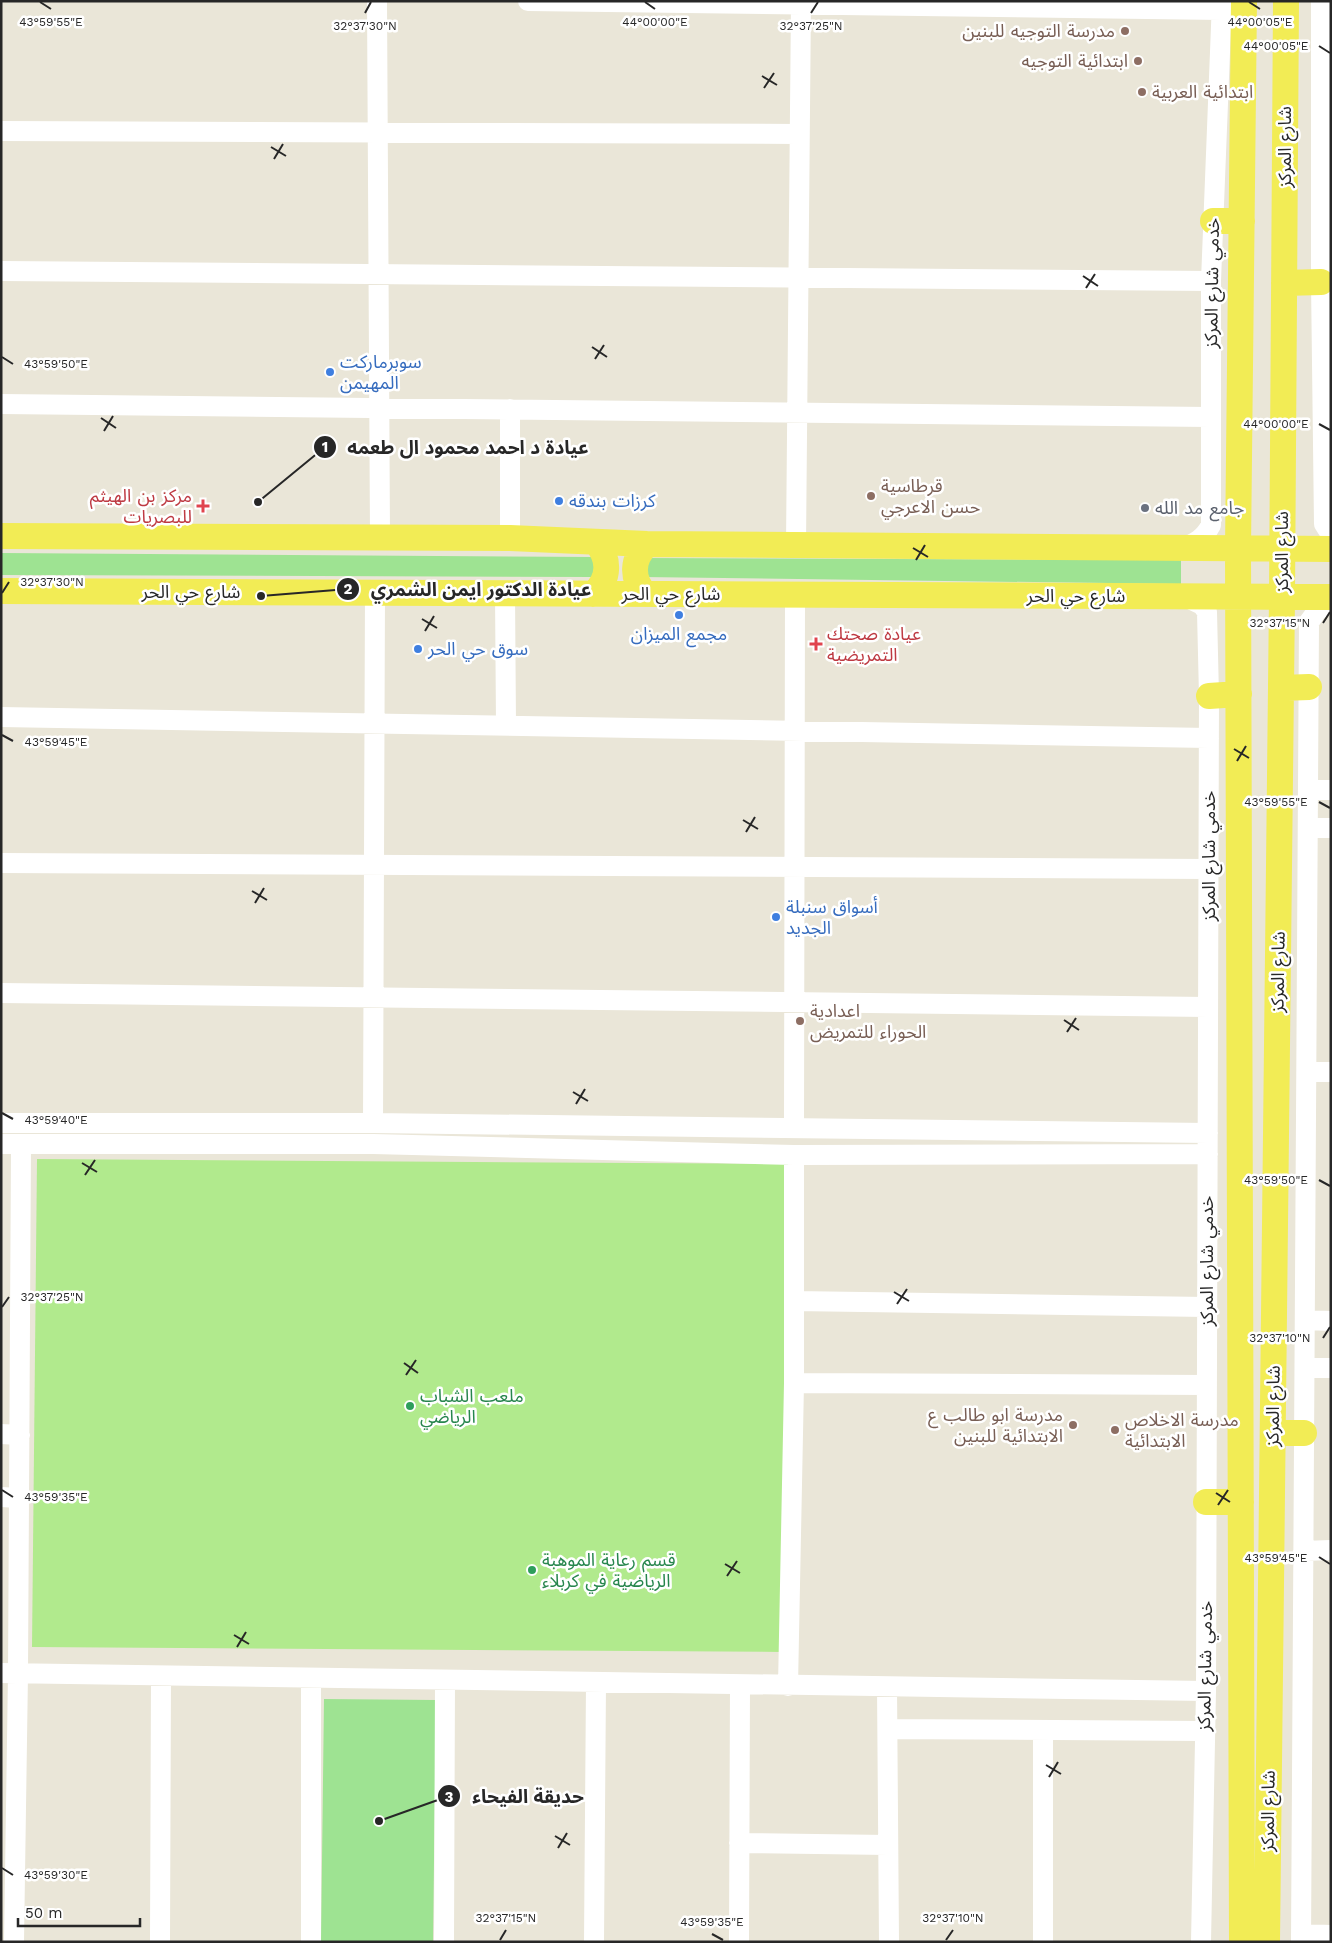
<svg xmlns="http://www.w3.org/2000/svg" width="1332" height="1943" font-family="'Work Sans','Noto Sans Arabic',sans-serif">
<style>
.green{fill:#9ee392}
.pitch{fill:#b1ea8d}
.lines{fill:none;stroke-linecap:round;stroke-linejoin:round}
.minor{stroke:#fff;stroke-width:20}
.major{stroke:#f2ec55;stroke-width:26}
.ticks{fill:none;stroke:#272727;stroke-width:2}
.education-dot{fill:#8d6e63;stroke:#fff;stroke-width:2}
.shop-dot{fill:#3f7fe0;stroke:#fff;stroke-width:2}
.health-dot{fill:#e0444e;stroke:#fff;stroke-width:2}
.worship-dot{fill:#6b7280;stroke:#fff;stroke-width:2}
.leisure-dot{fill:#2e9e5b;stroke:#fff;stroke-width:2}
.labels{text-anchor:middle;stroke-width:5;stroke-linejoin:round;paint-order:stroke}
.education-label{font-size:18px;fill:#785e54;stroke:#fff;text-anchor:start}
.street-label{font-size:18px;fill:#272727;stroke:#fff}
.shop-label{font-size:18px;fill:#366cbe;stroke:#fff;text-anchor:start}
.health-label{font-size:18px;fill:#be3a42;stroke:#fff;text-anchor:end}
.worship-label{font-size:18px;fill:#5b616d;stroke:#fff;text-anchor:start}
.leisure-label{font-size:18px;fill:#27864d;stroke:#fff;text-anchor:start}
.ticks-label{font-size:12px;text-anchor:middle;fill:#272727;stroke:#fff;stroke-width:5;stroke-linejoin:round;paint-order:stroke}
.leader{fill:none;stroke:#272727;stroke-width:2}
.callout-dot{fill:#272727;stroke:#fff;stroke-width:2}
.mark-label{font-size:15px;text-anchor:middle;font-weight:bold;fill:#fff}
.callout-label{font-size:19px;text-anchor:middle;font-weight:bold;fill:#272727;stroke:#fff;stroke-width:5;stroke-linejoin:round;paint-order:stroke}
</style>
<rect width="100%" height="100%" fill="#eae6d8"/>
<path class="green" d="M1,553L594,557V577L1,575Z
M642,558L1181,560V584L642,577Z
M324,1699L436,1700L433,1942H321Z"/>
<path class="pitch" d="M37,1159L788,1164L783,1652L32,1647Z"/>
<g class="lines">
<path class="minor" d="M377,1L380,537
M528,1L1222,10
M1321,1V282L1324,524L1331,535
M1,131L799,134
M1,271L1211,281
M1,404L1210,417
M510,538V409
M796,545L801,1
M1182,548C1196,543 1204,538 1211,525V281L1222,1
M505,594L506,725
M1183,596L1202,605L1207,612L1209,696L1206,1691L1201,1942
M1,717L1209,738
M1308,790H1331
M1308,828H1331
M1,863L1209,869
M1,993L1208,1007
M1307,1072H1331
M1,1123H373L1208,1133
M373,1123L375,593
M794,1128L795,595
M1,1144H373L794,1155L1208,1154
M794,1301L1207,1307
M1305,1320L1331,1321
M1305,1368H1331
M794,1383L1207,1385
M1,1434L20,1435
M1,1497L19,1498
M1303,1551L1331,1550
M1,1673L1206,1691
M788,1686L794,1383V1155
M887,1687L889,1942
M888,1729L1204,1731
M1043,1730V1942
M739,1843L888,1845
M1301,1934L1331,1935
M14,1942L18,1673L21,1144
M160,1942L161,1676
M311,1942V1678
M444,1942L445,1680
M594,1942L596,1683
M739,1942L740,1685
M1301,1942L1309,622L1317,611L1331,601"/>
<path class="major" d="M1213,221H1242
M1284,283L1321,282
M1,536L510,538L647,544L1331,549
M1,591L1331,597
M593,594C610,579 610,559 596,542
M645,594C631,578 632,559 647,544
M1281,688L1309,687
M1209,696L1239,694
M1273,1433H1304
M1206,1502H1241
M1242,1942L1238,549L1244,1
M1267,1942L1282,597L1286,1"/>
</g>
<path class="ticks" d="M40,2L51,9M645,2L655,9M1249,2L1260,9M365,13L371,2M811,13L818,2M1319,46L1330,53M762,76L777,85M764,88L774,73M271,147L286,156M274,159L283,144M1083,276L1098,286M1086,288L1095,274M592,347L607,357M2,357L13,364M595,359L604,345M101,418L116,428M1319,424L1330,430M104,431L113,416M913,548L928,557M916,560L925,545M2,593L9,582M422,619L437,628M1323,623L1330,612M425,631L434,616M2,735L13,741M1234,749L1249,758M1237,761L1246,746M1319,802L1330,808M743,820L758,829M746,832L755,817M252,891L267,900M255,903L264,888M1064,1020L1079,1030M1067,1032L1076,1018M573,1092L588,1101M576,1104L585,1089M2,1113L13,1119M82,1163L97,1172M85,1175L95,1160M1319,1180L1330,1186M894,1292L909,1301M897,1304L907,1289M2,1307L9,1297M1323,1338L1330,1327M404,1363L418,1373M406,1375L416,1360M2,1490L13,1497M1216,1493L1230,1502M1218,1505L1228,1490M1319,1557L1330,1564M725,1564L740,1573M727,1576L737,1561M234,1635L249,1644M237,1647L246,1632M1046,1765L1061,1774M1049,1777L1058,1762M555,1836L570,1845M558,1848L567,1833M2,1868L13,1875M712,1934L723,1940M500,1940L506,1930M946,1940L953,1930"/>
<g class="education-dot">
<circle cx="1125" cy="31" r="5"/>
<circle cx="1138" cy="61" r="5"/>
<circle cx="1142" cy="92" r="5"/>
<circle cx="871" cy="496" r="5"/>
<circle cx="800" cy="1021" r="5"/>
<circle cx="1073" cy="1425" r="5"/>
<circle cx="1115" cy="1430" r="5"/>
</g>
<g class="shop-dot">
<circle cx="330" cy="372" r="5"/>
<circle cx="559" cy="501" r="5"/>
<circle cx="679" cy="615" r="5"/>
<circle cx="418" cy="649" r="5"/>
<circle cx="776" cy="917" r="5"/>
</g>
<g class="health-dot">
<path d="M200.5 498.5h5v5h5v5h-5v5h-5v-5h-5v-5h5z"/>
<path d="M813.5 636.5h5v5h5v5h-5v5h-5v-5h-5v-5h5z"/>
</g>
<circle class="worship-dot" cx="1145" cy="508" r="5"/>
<g class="leisure-dot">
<circle cx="410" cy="1406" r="5"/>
<circle cx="532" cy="1570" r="5"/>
</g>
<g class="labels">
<g class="education-label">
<text x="1115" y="37" text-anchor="end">مدرسة التوجيه للبنين</text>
<text x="1128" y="67" text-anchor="end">ابتدائية التوجيه</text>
<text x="1152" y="98">ابتدائية العربية</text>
<text x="881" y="492">قرطاسية<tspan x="881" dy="21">حسن الاعرجي</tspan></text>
<text x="810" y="1017">اعدادية<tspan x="810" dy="21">الحوراء للتمريض</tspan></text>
<text x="1063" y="1421" text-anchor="end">مدرسة ابو طالب ع<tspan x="1063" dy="21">الابتدائية للبنين</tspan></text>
<text x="1125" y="1426">مدرسة الاخلاص<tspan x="1125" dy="21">الابتدائية</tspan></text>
</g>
<g class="street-label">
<text transform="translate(1285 147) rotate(-90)" y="6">شارع المركز</text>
<text transform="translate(1212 283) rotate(-89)" y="6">خدمي شارع المركز</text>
<text transform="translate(1282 552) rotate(-90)" y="6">شارع المركز</text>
<text x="191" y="598">شارع حي الحر</text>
<text x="671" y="600">شارع حي الحر</text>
<text x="1076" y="602">شارع حي الحر</text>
<text transform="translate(1209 856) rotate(-90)" y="6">خدمي شارع المركز</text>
<text transform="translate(1278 972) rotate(-89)" y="6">شارع المركز</text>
<text transform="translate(1207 1261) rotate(-90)" y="6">خدمي شارع المركز</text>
<text transform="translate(1273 1406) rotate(-89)" y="6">شارع المركز</text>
<text transform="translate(1205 1666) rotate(-89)" y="6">خدمي شارع المركز</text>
<text transform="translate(1268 1811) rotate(-89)" y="6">شارع المركز</text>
</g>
<g class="shop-label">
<text x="340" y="368">سوبرماركت<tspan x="340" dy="21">المهيمن</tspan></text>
<text x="569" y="507">كرزات بندقه</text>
<text x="679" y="640" text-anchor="middle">مجمع الميزان</text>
<text x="428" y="655">سوق حي الحر</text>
<text x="786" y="913">أسواق سنبلة<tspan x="786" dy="21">الجديد</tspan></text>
</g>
<g class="health-label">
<text x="192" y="502">مركز بن الهيثم<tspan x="192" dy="21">للبصريات</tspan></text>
<text x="827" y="640" text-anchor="start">عيادة صحتك<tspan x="827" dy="21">التمريضية</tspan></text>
</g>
<g class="worship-label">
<text x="1155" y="514">جامع مد الله</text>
</g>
<g class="leisure-label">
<text x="420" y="1402">ملعب الشباب<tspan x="420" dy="21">الرياضي</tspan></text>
<text x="542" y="1566">قسم رعاية الموهبة<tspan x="542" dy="21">الرياضية في كربلاء</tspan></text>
</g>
</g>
<g class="ticks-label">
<text x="51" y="26">43°59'55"E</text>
<text x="655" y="26">44°00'00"E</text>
<text x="1260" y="26">44°00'05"E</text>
<text x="365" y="30">32°37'30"N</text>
<text x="811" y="30">32°37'25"N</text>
<text x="1276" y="50">44°00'05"E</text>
<text x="56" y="368">43°59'50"E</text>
<text x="1276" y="428">44°00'00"E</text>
<text x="52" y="586">32°37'30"N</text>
<text x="1280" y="627">32°37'15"N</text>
<text x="56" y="746">43°59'45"E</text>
<text x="1276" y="806">43°59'55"E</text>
<text x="56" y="1124">43°59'40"E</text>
<text x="1276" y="1184">43°59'50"E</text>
<text x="52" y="1301">32°37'25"N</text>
<text x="1280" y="1342">32°37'10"N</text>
<text x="56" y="1501">43°59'35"E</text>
<text x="1276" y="1562">43°59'45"E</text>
<text x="56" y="1879">43°59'30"E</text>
<text x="506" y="1922">32°37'15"N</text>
<text x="953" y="1922">32°37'10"N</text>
<text x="712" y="1926">43°59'35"E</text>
</g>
<path class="leader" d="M258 502L325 447M261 596L348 589M379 1821L449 1796"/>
<g class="callout-dot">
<circle cx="258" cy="502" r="5"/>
<circle cx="261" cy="596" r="5"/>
<circle cx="379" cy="1821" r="5"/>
<circle cx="325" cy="447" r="12"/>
<circle cx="348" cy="589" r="12"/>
<circle cx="449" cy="1796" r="12"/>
</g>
<g class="mark-label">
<text x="325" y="452">1</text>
<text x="348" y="594">2</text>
<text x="449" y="1802">3</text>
</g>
<g class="callout-label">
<text x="468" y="454">عيادة د احمد محمود ال طعمه</text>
<text x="481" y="596">عيادة الدكتور ايمن الشمري</text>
<text x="528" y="1803">حديقة الفيحاء</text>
</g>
<rect width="1332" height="1943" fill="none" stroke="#272727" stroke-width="5"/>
<path d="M18 1918v8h122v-8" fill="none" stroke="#272727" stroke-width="2.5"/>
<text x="25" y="1918" font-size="15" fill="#272727" stroke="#ffffff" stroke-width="4" paint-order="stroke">50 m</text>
</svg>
